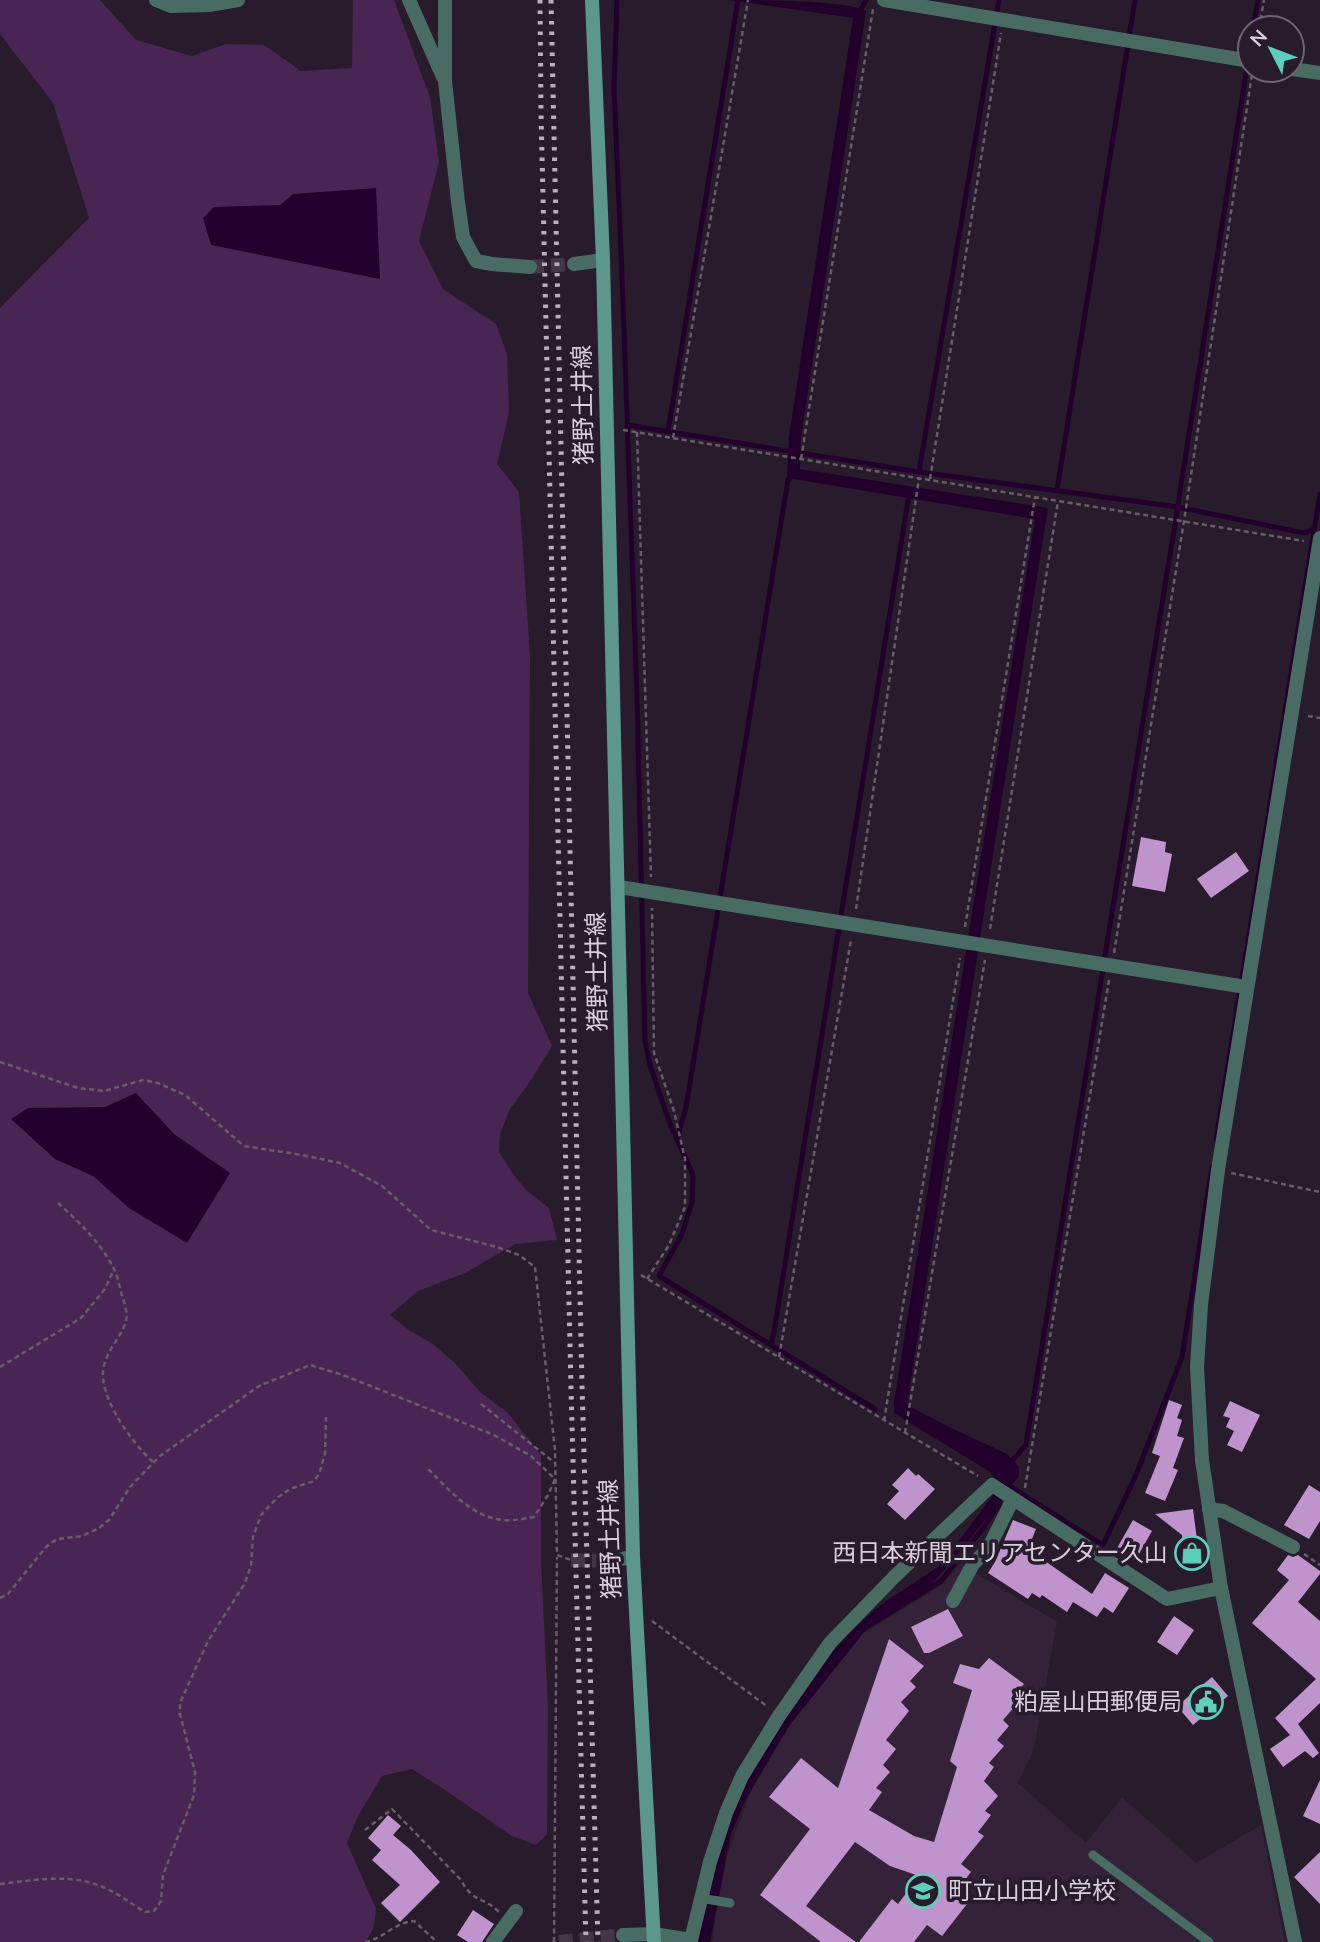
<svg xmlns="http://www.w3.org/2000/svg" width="1320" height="1942" font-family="Mulish,'Noto Sans JP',sans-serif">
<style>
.built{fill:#342239}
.green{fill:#492553}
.water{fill:#22002b}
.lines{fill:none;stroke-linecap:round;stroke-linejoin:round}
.stream{stroke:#22002b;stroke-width:5}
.building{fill:#bf93cc}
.minor-tunnel{stroke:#433646;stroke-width:14;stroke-dasharray:14 7;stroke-linecap:butt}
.path{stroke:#685c6b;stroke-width:2.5;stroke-dasharray:5 3.5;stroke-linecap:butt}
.service{stroke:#486c64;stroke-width:9}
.minor{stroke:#486c64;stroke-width:14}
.tertiary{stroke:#486c64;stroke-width:14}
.secondary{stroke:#5c978b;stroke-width:14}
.rail{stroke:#bab0bd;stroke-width:5;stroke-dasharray:3.5 7;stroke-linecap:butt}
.labels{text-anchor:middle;stroke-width:7;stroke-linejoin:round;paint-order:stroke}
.street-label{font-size:24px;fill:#d9cfdb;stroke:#281b2c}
.poi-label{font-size:24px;fill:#d9cfdb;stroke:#281b2c;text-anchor:end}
</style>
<rect width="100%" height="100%" fill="#281b2c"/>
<path class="built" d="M961,1564L1057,1622L1034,1749L1018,1783L1086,1843L1122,1797L1196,1863L1261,1825L1285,1942H712L724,1863L753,1786L792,1722L862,1634L942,1585Z"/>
<path class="green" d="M0,0H100L136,40L192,56L226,44L264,45L301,71L352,68L353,0H394L430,97L439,162L419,241L443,289L496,324L507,354L509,413L497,464L519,492L530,656L528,993L552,1046L531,1080L510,1109L500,1134L499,1152L511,1171L526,1190L549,1208L557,1240L515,1244L465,1273L418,1291L390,1315L409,1330L434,1345L455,1363L480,1392L508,1413L541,1455V1560L548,1708L547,1834L536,1845L512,1836L445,1790L412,1769L382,1776L358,1816L347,1843L376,1909L374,1927L366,1942H0V308L89,218L53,103L0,34Z"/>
<path class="water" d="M729,0C757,0 846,0 866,11L801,437L800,469L1048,508C1000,807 954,1106 907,1405L951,1428L1007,1454L1019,1467V1476L968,1542L933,1583L873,1621L789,1726L746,1799L731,1834L710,1942H698L710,1874L735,1801L770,1739L808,1680L851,1631L882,1604L941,1565L993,1495L996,1482L990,1472L894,1413V1402L1035,519L787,478L789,436L853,18Z
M376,188L380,279L211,245L203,218L214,207L280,205L293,194Z
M136,1093L174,1134L230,1173L187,1243L129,1208L93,1176L55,1159L11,1119L28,1108L105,1107Z"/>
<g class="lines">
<path class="stream" d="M617,0L614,88L622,275L637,695L645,1041L650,1065L670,1124L693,1175L692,1202L682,1234L659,1276L875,1409
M859,13L866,0
M1253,28L1258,0
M627,425L919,472L1178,507L1304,533L1314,529
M668,431L738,0
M919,472L999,0
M1057,490L1135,0
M677,1139L686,1107L788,480L794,475
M1216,1140L1320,494
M771,1345L774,1332L909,494
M1010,1463L1026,1445L1173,536L1250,48
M1005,1483L1103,1545L1136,1475L1182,1357L1212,1167
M865,1628L941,1581L981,1531L998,1506L1000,1496"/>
</g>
<path class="building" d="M1141,837L1166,842L1165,852L1172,854L1165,892L1132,886Z
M1236,852L1249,871L1211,898L1197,879Z
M1169,1400L1182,1405L1177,1418L1182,1420L1177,1436L1184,1438L1173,1468L1178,1470L1165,1501L1145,1493L1160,1456L1152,1453Z
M1230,1401L1260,1415L1242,1452L1227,1445L1234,1431L1226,1427L1230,1418L1223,1416Z
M908,1468L916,1476L918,1474L935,1489L905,1520L887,1504L899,1491L892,1485Z
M1309,1485L1320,1492V1521L1309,1539L1284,1525Z
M1193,1509L1200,1563L1186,1564L1182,1535L1155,1514Z
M1013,1520L1036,1529L1028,1549L1092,1594L1105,1573L1129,1588L1113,1613L1104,1607L1097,1617L1073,1602L1067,1612L1042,1595L1040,1598L1032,1593L1028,1599L988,1573L995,1562Z
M1133,1520L1152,1531L1135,1561L1116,1550Z
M1288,1555L1293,1557L1298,1555L1320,1571V1574L1298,1602L1320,1621V1703L1298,1724L1319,1753L1313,1758L1305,1751L1283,1767L1270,1749L1290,1735L1275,1718L1316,1679L1252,1623L1289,1580L1277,1570Z
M948,1609L963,1636L929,1653H924L911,1627Z
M1174,1616L1194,1630L1177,1655L1157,1642Z
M889,1639L924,1666L910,1681L916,1687L901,1702L909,1711L886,1740L896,1749L883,1765L890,1772L876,1788L882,1792L869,1810L914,1836L934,1842L957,1767L950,1761L972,1690L953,1683L960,1664L979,1669L989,1658L1024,1684L1011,1698L1017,1704L1003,1720L1009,1726L997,1740L1004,1746L989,1763L994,1767L984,1781L998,1796L985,1811L991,1815L978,1832L984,1836L961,1864L971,1872L954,1894L967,1904L942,1936L927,1925L914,1942H859L892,1899L898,1904L919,1876L890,1866L855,1842L806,1906L856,1942H821L760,1895L810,1829L769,1797L801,1758L838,1788Z
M1212,1677L1228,1696L1193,1725L1177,1706Z
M1320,1780V1824L1303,1816Z
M388,1815L401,1826L393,1835L411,1850L440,1882L400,1922L381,1903L400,1885L372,1860L381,1850L368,1838Z
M1320,1852V1904L1294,1877Z
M473,1910L494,1924L482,1942H468L457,1935Z"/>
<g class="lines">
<path class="minor-tunnel" d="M530,267L574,264
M571,1560L607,1561
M559,1942L623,1935"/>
<path class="path" d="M1259,28L1264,0
M623,430L1304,541
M637,432L651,877
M673,438L748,0
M801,459L873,9
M930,479L1001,33
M1308,716L1320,718
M856,909L919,478
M965,927L1035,497
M990,929L1058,501
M1114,953L1184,521L1252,74
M0,1062L78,1088L104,1091L143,1080L158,1083L185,1095L244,1146L302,1155L340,1163L382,1186L431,1230L497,1247L519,1255L535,1267L555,1450L557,1555L571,1560
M1231,1173L1320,1192
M58,1203C79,1222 101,1243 114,1269C118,1276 119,1286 122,1295C124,1302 128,1313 126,1321C122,1336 108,1349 104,1365C96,1394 132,1443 153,1462
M641,1275L978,1476
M647,1279L669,1245L685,1207V1159L674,1111L654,1053L652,908
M779,1357L851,940
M0,1367L81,1318L105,1289L114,1269
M481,1404L555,1463
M884,1421L960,958
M905,1433L985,960
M1025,1488L1109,980
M1304,1554L1320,1565
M0,1598L8,1594L46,1547L57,1539L82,1536L99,1528L109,1520L130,1487L160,1456L259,1386L310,1365L343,1375L494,1435L531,1456L555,1479L548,1495L534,1517C527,1518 519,1520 512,1520C477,1523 451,1492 428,1469
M652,1621L768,1707
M365,1830L392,1809L461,1880C473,1903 483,1896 499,1912
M0,1884C34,1880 70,1873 103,1887C118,1893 131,1904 145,1912L154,1911L161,1901L163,1875L194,1795L195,1772L180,1714V1703L208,1641L245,1583L251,1565L253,1537L261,1515L278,1497L290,1489L314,1481L319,1474L325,1454L326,1417
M365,1942C383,1939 395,1922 414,1921L437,1942
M554,1942L557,1557"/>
<path class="service" d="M1093,1855L1209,1942
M700,1898L730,1903"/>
<path class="minor" d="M156,0L171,6L209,5L238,0
M409,0L443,77
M445,0V81L458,202L463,237L476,261L492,264L530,267
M884,0L1250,61
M1292,69L1320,73
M574,264L603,260
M619,887L1246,987
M1209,1509L1223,1511L1293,1547
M607,1561L633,1557
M953,1601L973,1564L988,1549L1013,1499
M623,1935L654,1934L691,1940L710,1862L726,1813L742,1776L779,1716L830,1643L895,1576L992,1485L1167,1599L1221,1588
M493,1942L516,1911"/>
<path class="tertiary" d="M1295,1942L1221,1588L1202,1460L1197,1367L1201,1305L1218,1170L1320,538"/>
<path class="secondary" d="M592,0L603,260L633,1557L654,1942"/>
<path class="rail" d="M540,0L541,112L571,1387L586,1942
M551,0L582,1385L598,1942"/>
</g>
<defs>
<g id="shop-ring" transform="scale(1.75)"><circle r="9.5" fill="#281b2c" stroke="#5cceba" stroke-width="1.5"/><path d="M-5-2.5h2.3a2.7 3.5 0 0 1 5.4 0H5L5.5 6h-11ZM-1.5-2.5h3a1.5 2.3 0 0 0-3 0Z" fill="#5cceba"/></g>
<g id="civic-ring" transform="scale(1.75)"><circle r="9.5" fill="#281b2c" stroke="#5cceba" stroke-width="1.5"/><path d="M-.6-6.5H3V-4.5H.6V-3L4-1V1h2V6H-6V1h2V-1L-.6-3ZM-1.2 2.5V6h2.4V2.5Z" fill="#5cceba"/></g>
<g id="school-ring" transform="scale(1.75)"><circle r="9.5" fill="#281b2c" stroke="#5cceba" stroke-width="1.5"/><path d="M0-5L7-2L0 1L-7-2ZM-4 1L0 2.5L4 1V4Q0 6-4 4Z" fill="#5cceba"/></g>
</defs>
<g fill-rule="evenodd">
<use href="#shop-ring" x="1192" y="1553"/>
<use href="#civic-ring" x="1206" y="1702"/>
<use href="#school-ring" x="923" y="1891"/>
</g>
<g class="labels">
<g class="street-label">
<text transform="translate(583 405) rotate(-91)" y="8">猪野土井線</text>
<text transform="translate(597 972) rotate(-91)" y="8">猪野土井線</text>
<text transform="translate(610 1539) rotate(-92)" y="8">猪野土井線</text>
</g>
<g class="poi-label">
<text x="1168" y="1561">西日本新聞エリアセンター久山</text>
<text x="1182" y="1710">粕屋山田郵便局</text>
<text x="948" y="1899" text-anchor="start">町立山田小学校</text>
</g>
</g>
<g transform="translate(1271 49) rotate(312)"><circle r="33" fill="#281b2c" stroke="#6f6372" stroke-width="2"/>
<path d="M0-5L12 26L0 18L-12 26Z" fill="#5cceba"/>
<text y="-10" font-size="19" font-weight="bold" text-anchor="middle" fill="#d9cfdb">N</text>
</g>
</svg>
